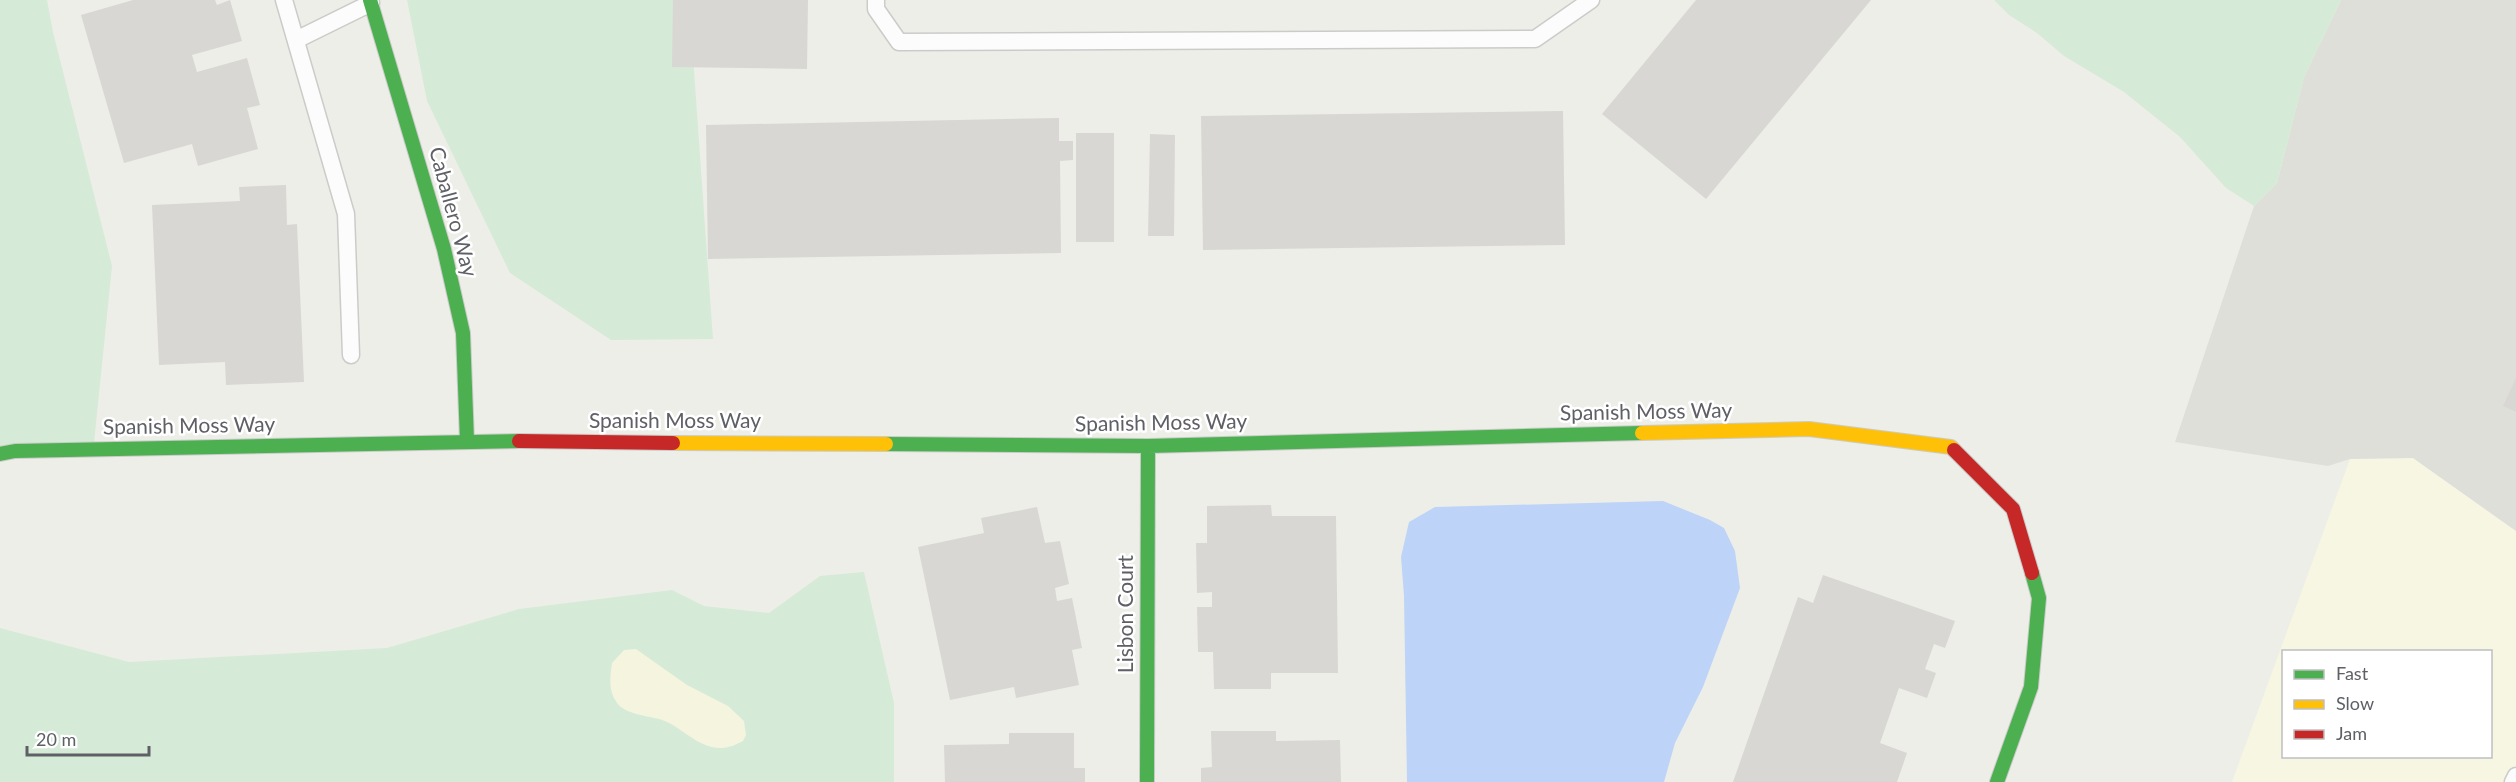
<svg xmlns="http://www.w3.org/2000/svg" width="2516" height="782" font-family="Lato,sans-serif">
<style>
.commercial{fill:#f7f6e2;fill-rule:evenodd}
.industrial{fill:#dfdfd9}
.green{fill:#d6ead8}
.sand{fill:#f5f4df}
.water{fill:#bdd3f7}
.building{fill:#d8d7d3}
.lines{fill:none;stroke-linecap:round;stroke-linejoin:round}
.lane-casing{stroke:#cbccca;stroke-width:19}
.fast-casing{stroke:#cbcbca;stroke-width:16}
.slow-casing{stroke:#cbcbca;stroke-width:16}
.jam-casing{stroke:#cbcbca;stroke-width:16}
.lane{stroke:#fcfcfc;stroke-width:16}
.fast{stroke:#4caf50;stroke-width:14}
.slow{stroke:#ffc107;stroke-width:14}
.jam{stroke:#c62828;stroke-width:14}
.labels{text-anchor:middle;stroke-width:5;stroke-linejoin:round;paint-order:stroke}
.street-label{font-size:21px;fill:#5e6066;stroke:#fff}
</style>
<rect width="100%" height="100%" fill="#eeeee8"/>
<path class="commercial" d="M2413,458L2516,531V782H2232L2350,459ZM2284,652H2490V756H2284Z"/>
<path class="industrial" d="M2341,0H2516V531L2413,458L2350,459L2328,466L2175,442L2254,206L2277,183L2304,77Z"/>
<path class="green" d="M0,0H47L53,32L112,266L94,443L0,454Z
M407,0H689L713,339L611,340L510,273L427,101Z
M1994,0H2341L2304,77L2277,183L2254,206L2226,188L2180,137L2124,92L2064,56L2037,33L2009,15Z
M864,572L894,703V782H0V628L129,662L387,648L519,609L672,590L704,606L769,613L820,576Z"/>
<path class="sand" d="M636,649L687,685L728,706L744,721L746,735L743,741C737,744 729,748 722,748C697,749 681,725 659,719C647,716 625,714 617,703C608,691 610,676 612,663L624,650Z"/>
<path class="water" d="M1663,501L1710,520L1724,528L1735,551L1740,588L1703,687L1675,743L1664,782H1407L1404,596L1401,557L1409,522L1435,507Z"/>
<path class="building" d="M133,0H215L217,5L230,0L242,41L192,55L197,72L247,58L260,105L247,108L258,149L198,166L192,144L124,163L81,15Z
M673,0H808L807,69L672,67Z
M1696,0H1871L1706,199L1602,114Z
M1563,111L1565,245L1203,250L1201,116Z
M1059,118V141H1073V160L1060,161L1061,253L708,259L706,125Z
M1076,133H1114V242H1076Z
M1150,134L1175,135L1174,236H1148Z
M286,185L287,225L297,224L304,382L226,385L225,362L159,365L152,205L240,201L239,187Z
M2516,378V412L2503,406Z
M1271,505L1272,516H1336L1338,673H1271V689H1214L1213,652H1198L1197,607H1212V592L1197,593L1196,543H1207V506Z
M1037,507L1045,543L1060,541L1069,584L1055,588L1057,601L1072,598L1082,648L1072,650L1079,685L1016,698L1014,687L950,700L918,547L984,533L981,518Z
M1823,575L1955,621L1945,648L1934,644L1925,669L1936,673L1927,698L1899,688L1880,743L1907,753L1897,782H1733L1798,597L1813,603Z
M1211,731H1276V741L1340,740L1341,782H1201V768L1212,767Z
M1009,733H1074V768H1085V782H945L944,745L1009,744Z"/>
<g class="lines">
<g class="lane-casing">
<path id="lane" d="M284,0L346,214L351,355
M876,0V9L899,42L1535,39L1591,0
M296,40L371,3
M2513,782L2516,776"/>
</g>
<g class="fast-casing">
<path id="fast" d="M370,0L444,249L463,333L467,441
M886,444L1148,446L1642,433
M0,454L15,451L519,441
M1147,782L1148,446
M1997,782L2031,687L2039,598L2032,573"/>
</g>
<g class="slow-casing">
<path id="slow" d="M1642,433L1809,429L1951,447L1954,450
M673,443L886,444"/>
</g>
<g class="jam-casing">
<path id="jam" d="M519,441L673,443
M1954,450L2013,509L2032,573"/>
</g>
<use href="#lane" class="lane"/>
<use href="#fast" class="fast"/>
<use href="#slow" class="slow"/>
<use href="#jam" class="jam"/>
</g>
<g class="labels">
<g class="street-label">
<text transform="translate(453 212) rotate(75)" y="7">Caballero Way</text>
<text transform="translate(1646 412) rotate(-1)" y="7">Spanish Moss Way</text>
<text x="675" y="428">Spanish Moss Way</text>
<text transform="translate(1161 423) rotate(-1)" y="7">Spanish Moss Way</text>
<text transform="translate(189 426) rotate(-1)" y="7">Spanish Moss Way</text>
<text transform="translate(1126 614) rotate(-90)" y="7">Lisbon Court</text>
</g>
</g>
<rect x="2282" y="650" width="210" height="108" fill="#ffffff" stroke="#bfbfc2" stroke-width="1.5"/>
<rect x="2294" y="670" width="30" height="9" fill="#4caf50" stroke="#bfbfc2" stroke-width="1.5"/>
<text x="2336" y="680" font-size="18" fill="#5e6066">Fast</text>
<rect x="2294" y="700" width="30" height="9" fill="#ffc107" stroke="#bfbfc2" stroke-width="1.5"/>
<text x="2336" y="710" font-size="18" fill="#5e6066">Slow</text>
<rect x="2294" y="730" width="30" height="9" fill="#c62828" stroke="#bfbfc2" stroke-width="1.5"/>
<text x="2336" y="740" font-size="18" fill="#5e6066">Jam</text>
<path d="M27 746v9h122v-9" fill="none" stroke="#5e6066" stroke-width="3"/>
<text x="36" y="746" font-size="18" fill="#5e6066" stroke="#ffffff" stroke-width="4.5" paint-order="stroke">20 m</text>
</svg>
